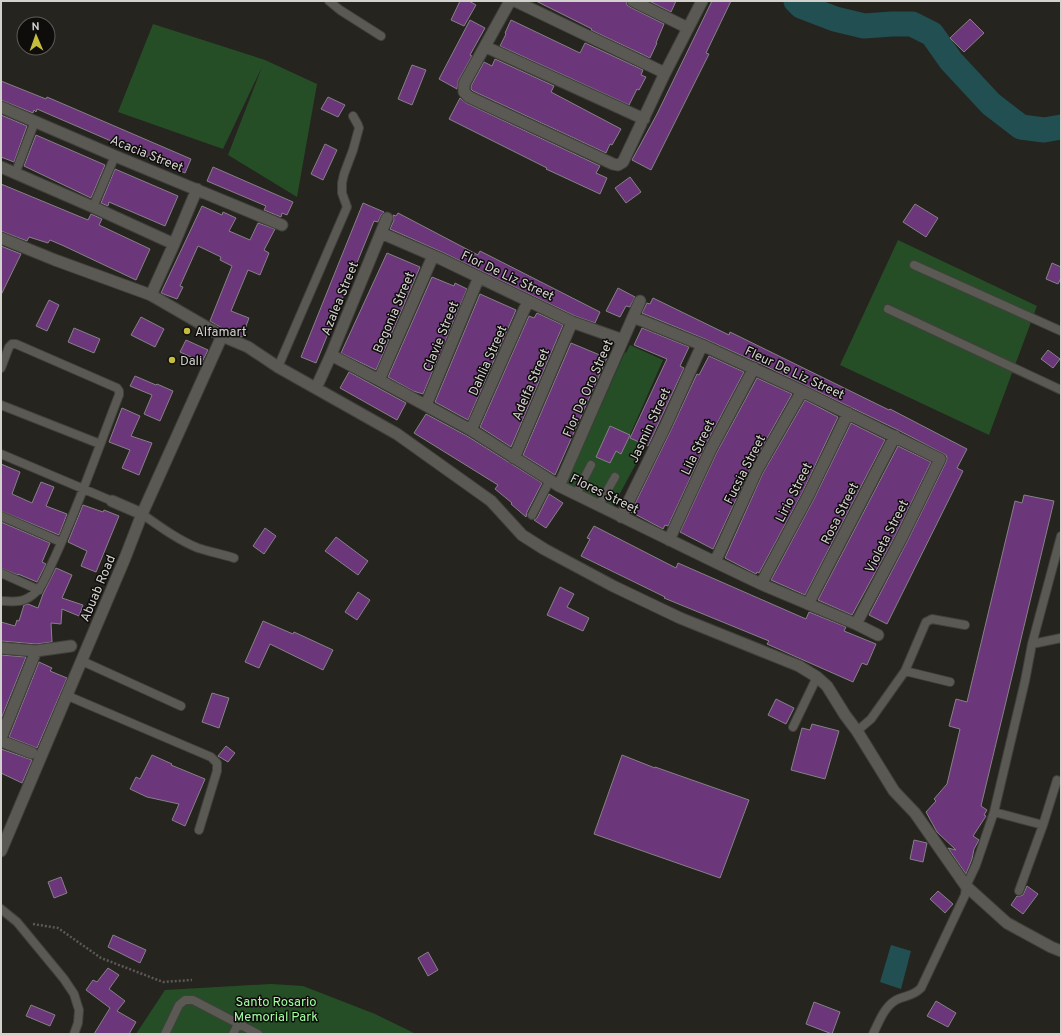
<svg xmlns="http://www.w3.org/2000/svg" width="1062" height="1035" font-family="Overpass,sans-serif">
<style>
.green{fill:#264e26}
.water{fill:#224f52}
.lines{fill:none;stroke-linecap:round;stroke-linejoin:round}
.river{stroke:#224f52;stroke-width:25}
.building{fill:#6c367b;stroke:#858186}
.service-casing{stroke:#41403c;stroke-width:10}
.minor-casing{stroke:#41403c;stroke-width:13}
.tertiary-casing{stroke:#41403c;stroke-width:13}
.path{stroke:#5b5a56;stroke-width:2.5;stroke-dasharray:2 2;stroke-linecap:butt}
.service{stroke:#5a5954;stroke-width:8}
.minor{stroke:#5a5954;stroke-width:11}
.tertiary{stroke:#5a5954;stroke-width:11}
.poi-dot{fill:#c4bd3e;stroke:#0e0d0b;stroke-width:1.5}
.labels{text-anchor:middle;stroke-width:3;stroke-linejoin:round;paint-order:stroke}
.street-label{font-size:13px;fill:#d2d1ce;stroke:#0e0d0b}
.poi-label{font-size:13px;fill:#d2d1ce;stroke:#0e0d0b;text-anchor:start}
.park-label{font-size:13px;fill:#a1fea0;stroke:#0e0d0b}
</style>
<rect width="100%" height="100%" fill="#25241f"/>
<path class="green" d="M153,24L265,60L317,84L297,197L228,155L262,67L223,149L118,112Z
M898,240L1037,306L989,435L840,365Z
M630,345L663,360L629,437L646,445L611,510L566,483L601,406L625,352L626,353Z
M271,984L303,986L375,1014L416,1034H136L165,990Z"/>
<path class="water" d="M891,945L911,951L901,989L880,982Z"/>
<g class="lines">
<path class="river" d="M796,1L801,6L835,19L864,26L892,24H912L932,34L951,61L991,104L1021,127L1044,130L1061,127"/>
</g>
<path class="building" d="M460,1H469L476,5L464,26L451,20Z
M536,1H626L627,5L630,7L664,24L656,43H657L650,58L591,30L592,29Z
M649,1H676L671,12Z
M712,1H731L706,53L709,54L651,170L632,160L657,114Z
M970,19L984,33L964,52L950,38Z
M470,20L485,28L470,55L472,56L458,81L457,89L439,79Z
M511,20L580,53L585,43L643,70L641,75L646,77L639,90L637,89L629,105L500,46L506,34L505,33Z
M495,59L554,86L551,92L621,129L612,145L610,144L606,153L473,91L471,89V86L484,62L492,66Z
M412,65L426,70L412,105L398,99Z
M1,81L46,99L47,97L191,159L185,173L37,109L36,112L34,110L33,113L1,100Z
M328,97L345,105L338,117L321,109Z
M460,98L466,103L600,166L596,173L607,178L600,194L546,169L547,168L449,119Z
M1,115L27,126L14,162L1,157Z
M36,135L105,165L91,198L24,166Z
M325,144L337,150L323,180L311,174Z
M213,167L293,202L287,215L282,213L281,217L264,210L266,206L207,181Z
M115,169L178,196L165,226L109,202L108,206L101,203Z
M630,177L641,192L626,203L615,188Z
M1,184L88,220L91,214L102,219L99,225L150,249L136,280L64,246L50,240L48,243L29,237L27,241L1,231Z
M363,203L384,212L381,215L378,222L374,221L316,363L301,357Z
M915,204L938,218L926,237L903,222Z
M202,206L222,215L223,212L236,218L229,231L250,240L258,223L275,229L264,250L269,253L260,275L248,270L231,311L249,318L242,337L225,330L210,321L232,266L220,260L221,257L198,246L180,286L183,287L177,299L161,293Z
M398,213L478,255L480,251L600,312L595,323L575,316L444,253L390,229L394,220L393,215L396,216Z
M1,246L21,254L1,295Z
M387,253L420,267L376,370L341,353Z
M1052,263L1061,267V278L1058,284L1046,279Z
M432,277L454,286L455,283L467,289L423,394L413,391L388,377Z
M618,288L635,297L630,307L626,306L620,317L606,311Z
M480,294L516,310L468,420L435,402Z
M653,298L729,335L730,332L889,410L890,409L967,449L957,468L963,471L887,624L869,615L907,542L946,462L947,458L946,455L898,430L757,362L754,361L705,339L642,313L647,303L650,304Z
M49,300L59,305L47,331L36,326Z
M537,313L563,325L511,447L480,427L529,316L534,318Z
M141,317L164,329L155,347L131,335Z
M74,328L100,339L94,353L68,342Z
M642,328L689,347L680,366L684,368L648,446L630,438L667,359L634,345Z
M186,340L208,350L202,362L180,352Z
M571,343L607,358L555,475L523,455Z
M1048,350L1060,359L1053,368L1041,359Z
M709,356L744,372L705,446L668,526L665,525L663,529L631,512L671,430L697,374L699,375Z
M349,372L406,403L397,420L340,388Z
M135,376L156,385L157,384L173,391L160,421L144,414L152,395L130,386Z
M757,378L792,394L751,467L713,549L680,532L717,452Z
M805,400L838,417L802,493L759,573L757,572L756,574L725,558L763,473Z
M122,408L140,416L131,436L152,443L139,475L122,468L130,450L109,442Z
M426,414L467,436L542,483L527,512L526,517L511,504L512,503L495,489L498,485L414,433Z
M851,423L885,440L805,595L771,580L814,499Z
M610,426L630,435L621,454L616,451L610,463L596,457Z
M898,446L931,462L895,536L852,615L818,600Z
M1,464L20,472L12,494L32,503L41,482L54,487L46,506L67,514L59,535L1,511Z
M549,494L563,503L546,528L534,520L537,518Z
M1024,495L1054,501L981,806L987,810L984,815L986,816L973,836L979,840L974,849L972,859L966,874L948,848L956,850L937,832L926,812L936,801L934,799L947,784L960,729L949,726L956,699L967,702L1015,501L1022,503Z
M83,505L103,512L104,510L119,516L96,572L81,566L87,551L68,542Z
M1,522L50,543L42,562L46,564L37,582L18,574V575L1,568Z
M594,526L676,568L678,563L806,619L809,612L846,627L844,631L876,644L867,665L862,663L853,682L767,644L769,641L664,598L665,597L581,556L590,539L587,538Z
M265,528L276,536L264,554L253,546Z
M336,537L368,561L358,575L325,551Z
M56,568L72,575L62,598L83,605L79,616L62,609L61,624L51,623L52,642L36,644L1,641V622L15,626L17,620L19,621L24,605L28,604L38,608L43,594Z
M560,587L574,594L567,607L589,618L583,631L547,615Z
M358,592L370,600L357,620L345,612Z
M263,621L293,634L294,632L333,650L323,670L270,644L259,668L245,662Z
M1,655L26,657L1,719Z
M39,662L52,668L50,671L67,678L37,748L9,737Z
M212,693L229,698L219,728L202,722Z
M776,699L794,708L786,724L768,715Z
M812,724L839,731L825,779L791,770L802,728L810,730Z
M226,746L235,753L228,762L218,756Z
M1,749L32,760L22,783L1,773Z
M152,755L172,764L171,765L205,779L185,826L172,820L179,804L147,797L130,789L136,777L140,779Z
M622,755L655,768V767L749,800L720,878L594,834Z
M914,840L927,843L923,862L910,859Z
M61,877L67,893L54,898L48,882Z
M1027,886L1038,894L1023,914L1011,905L1017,896H1020L1023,895Z
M938,891L953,904L945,913L930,899Z
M113,935L146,950L140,963L108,947Z
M428,952L438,970L428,976L418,958Z
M108,968L119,975L109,989L125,1001L117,1011L136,1022L129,1034H94L110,1008L86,990L93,980L97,982Z
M936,1001L956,1013L948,1027L927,1016Z
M814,1002L840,1012L832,1034L806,1024Z
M31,1005L55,1015L50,1026L26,1016Z"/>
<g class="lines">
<g class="service-casing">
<path id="service" d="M329,1L340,10L381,36
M15,174L35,121
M93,207L115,156
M914,265L1061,331
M888,309L1061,390
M278,367L347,207L342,193V183L344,174L353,150L359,128L358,125L353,116
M1,368L9,347L12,344H16L117,388L119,391V395C98,449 79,505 54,559C50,567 43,586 37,591C25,603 17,602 1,601
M1,405L100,444
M1,454L112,501
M576,494L591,465
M599,505L615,477
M142,514C159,526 178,540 198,548C210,552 222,554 234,558
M532,515L550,480
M1,516L61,542
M1,573L39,590
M1032,644L1061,638
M82,661L181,706
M905,671L950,682
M68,696L211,757L217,763V771L199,830
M793,727L817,677
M857,731L871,719L905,671L926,622L932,619L965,625
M994,812L1043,825L1019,891
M1043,825L1057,780
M1,909L17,922L64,979L74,994L79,1010L78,1023L74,1034
M165,1034L179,1005L185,1000H193L258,1034
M233,1034L238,1024
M873,1034C879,1022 884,1007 896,1000C906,995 912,997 921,988L965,895L966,886L976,865L994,812L1025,681L1032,644L1061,536"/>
</g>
<g class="minor-casing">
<path id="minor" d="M510,1L464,84V92L469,97L613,164L618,165L623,162L665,73L702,1
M515,1L665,73
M486,47L644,119
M1,107L115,156L282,225
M1,167L93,207L174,244
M381,233L441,259L572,322L623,340
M151,295L174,244L197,189
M633,317L702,345L802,391L940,459L901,539L856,624
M222,336L248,347L278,367L397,434L491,501L522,535L544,549L613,586L680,618L799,666L817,677L827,686L845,715L857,731L894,791L915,813L966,886L1007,923L1051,947L1061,951
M331,355L379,380L471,430L559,486L715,562L761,584L856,624L878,635
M379,380L433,256
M316,388L331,355L387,218
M426,405L479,277
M471,430L528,301
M514,458L572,322
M559,486L640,301
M112,501L142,514
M621,517L665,427L702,345
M669,540L711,449L754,368
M715,562L757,470L802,391
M761,584L808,496L848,413
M808,604L895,436
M1,648L36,651L71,646
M1,738L36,651
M1,741L32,753"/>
</g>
<g class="tertiary-casing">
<path id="tertiary" d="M633,1L688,28
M1,238L55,260L151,295L222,336L142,514L125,558L1,851"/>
</g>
<path class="path" d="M33,924L58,928L101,958L163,982L192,980"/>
<use href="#service" class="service"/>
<use href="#minor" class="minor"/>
<use href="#tertiary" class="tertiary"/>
</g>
<g class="poi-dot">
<circle cx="187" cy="331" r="4"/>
<circle cx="172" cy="360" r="4"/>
</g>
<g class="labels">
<g class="street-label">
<text transform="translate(147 153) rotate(22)" y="5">Acacia Street</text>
<text transform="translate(508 275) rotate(25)" y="5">Flor De Liz Street</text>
<text transform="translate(339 298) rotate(-68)" y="5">Azalea Street</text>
<text transform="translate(393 312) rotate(-67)" y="5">Begonia Street</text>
<text transform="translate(440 336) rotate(-68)" y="5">Clavie Street</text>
<text transform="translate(487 360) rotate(-66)" y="5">Dahlia Street</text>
<text transform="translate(795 372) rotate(25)" y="5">Fleur De Liz Street</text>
<text transform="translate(530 384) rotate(-67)" y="5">Adelfa Street</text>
<text transform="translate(587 388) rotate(-66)" y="5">Flor De Oro Street</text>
<text transform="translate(649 425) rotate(-65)" y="5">Jasmin Street</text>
<text transform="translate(697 447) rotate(-64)" y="5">Lila Street</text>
<text transform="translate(744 469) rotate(-63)" y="5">Fucsia Street</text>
<text transform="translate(793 492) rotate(-63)" y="5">Lirio Street</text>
<text transform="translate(605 493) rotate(26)" y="5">Flores Street</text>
<text transform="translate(839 513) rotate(-63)" y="5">Rosa Street</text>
<text transform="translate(886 536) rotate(-63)" y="5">Violeta Street</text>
<text transform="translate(97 588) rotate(-67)" y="5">Abuab Road</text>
</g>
<g class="poi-label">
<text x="195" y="336">Alfamart</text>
<text x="180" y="365">Dali</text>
</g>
<g class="park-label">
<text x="276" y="1006">Santo Rosario<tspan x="276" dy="15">Memorial Park</tspan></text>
</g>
</g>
<rect width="1062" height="1035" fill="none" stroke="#d2d1ce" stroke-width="4"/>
<g transform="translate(36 36) rotate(358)"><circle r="19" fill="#0e0d0b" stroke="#5c5b59"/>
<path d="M0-3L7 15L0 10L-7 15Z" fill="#c4bd3e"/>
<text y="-6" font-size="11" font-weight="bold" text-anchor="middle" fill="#d2d1ce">N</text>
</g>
</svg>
